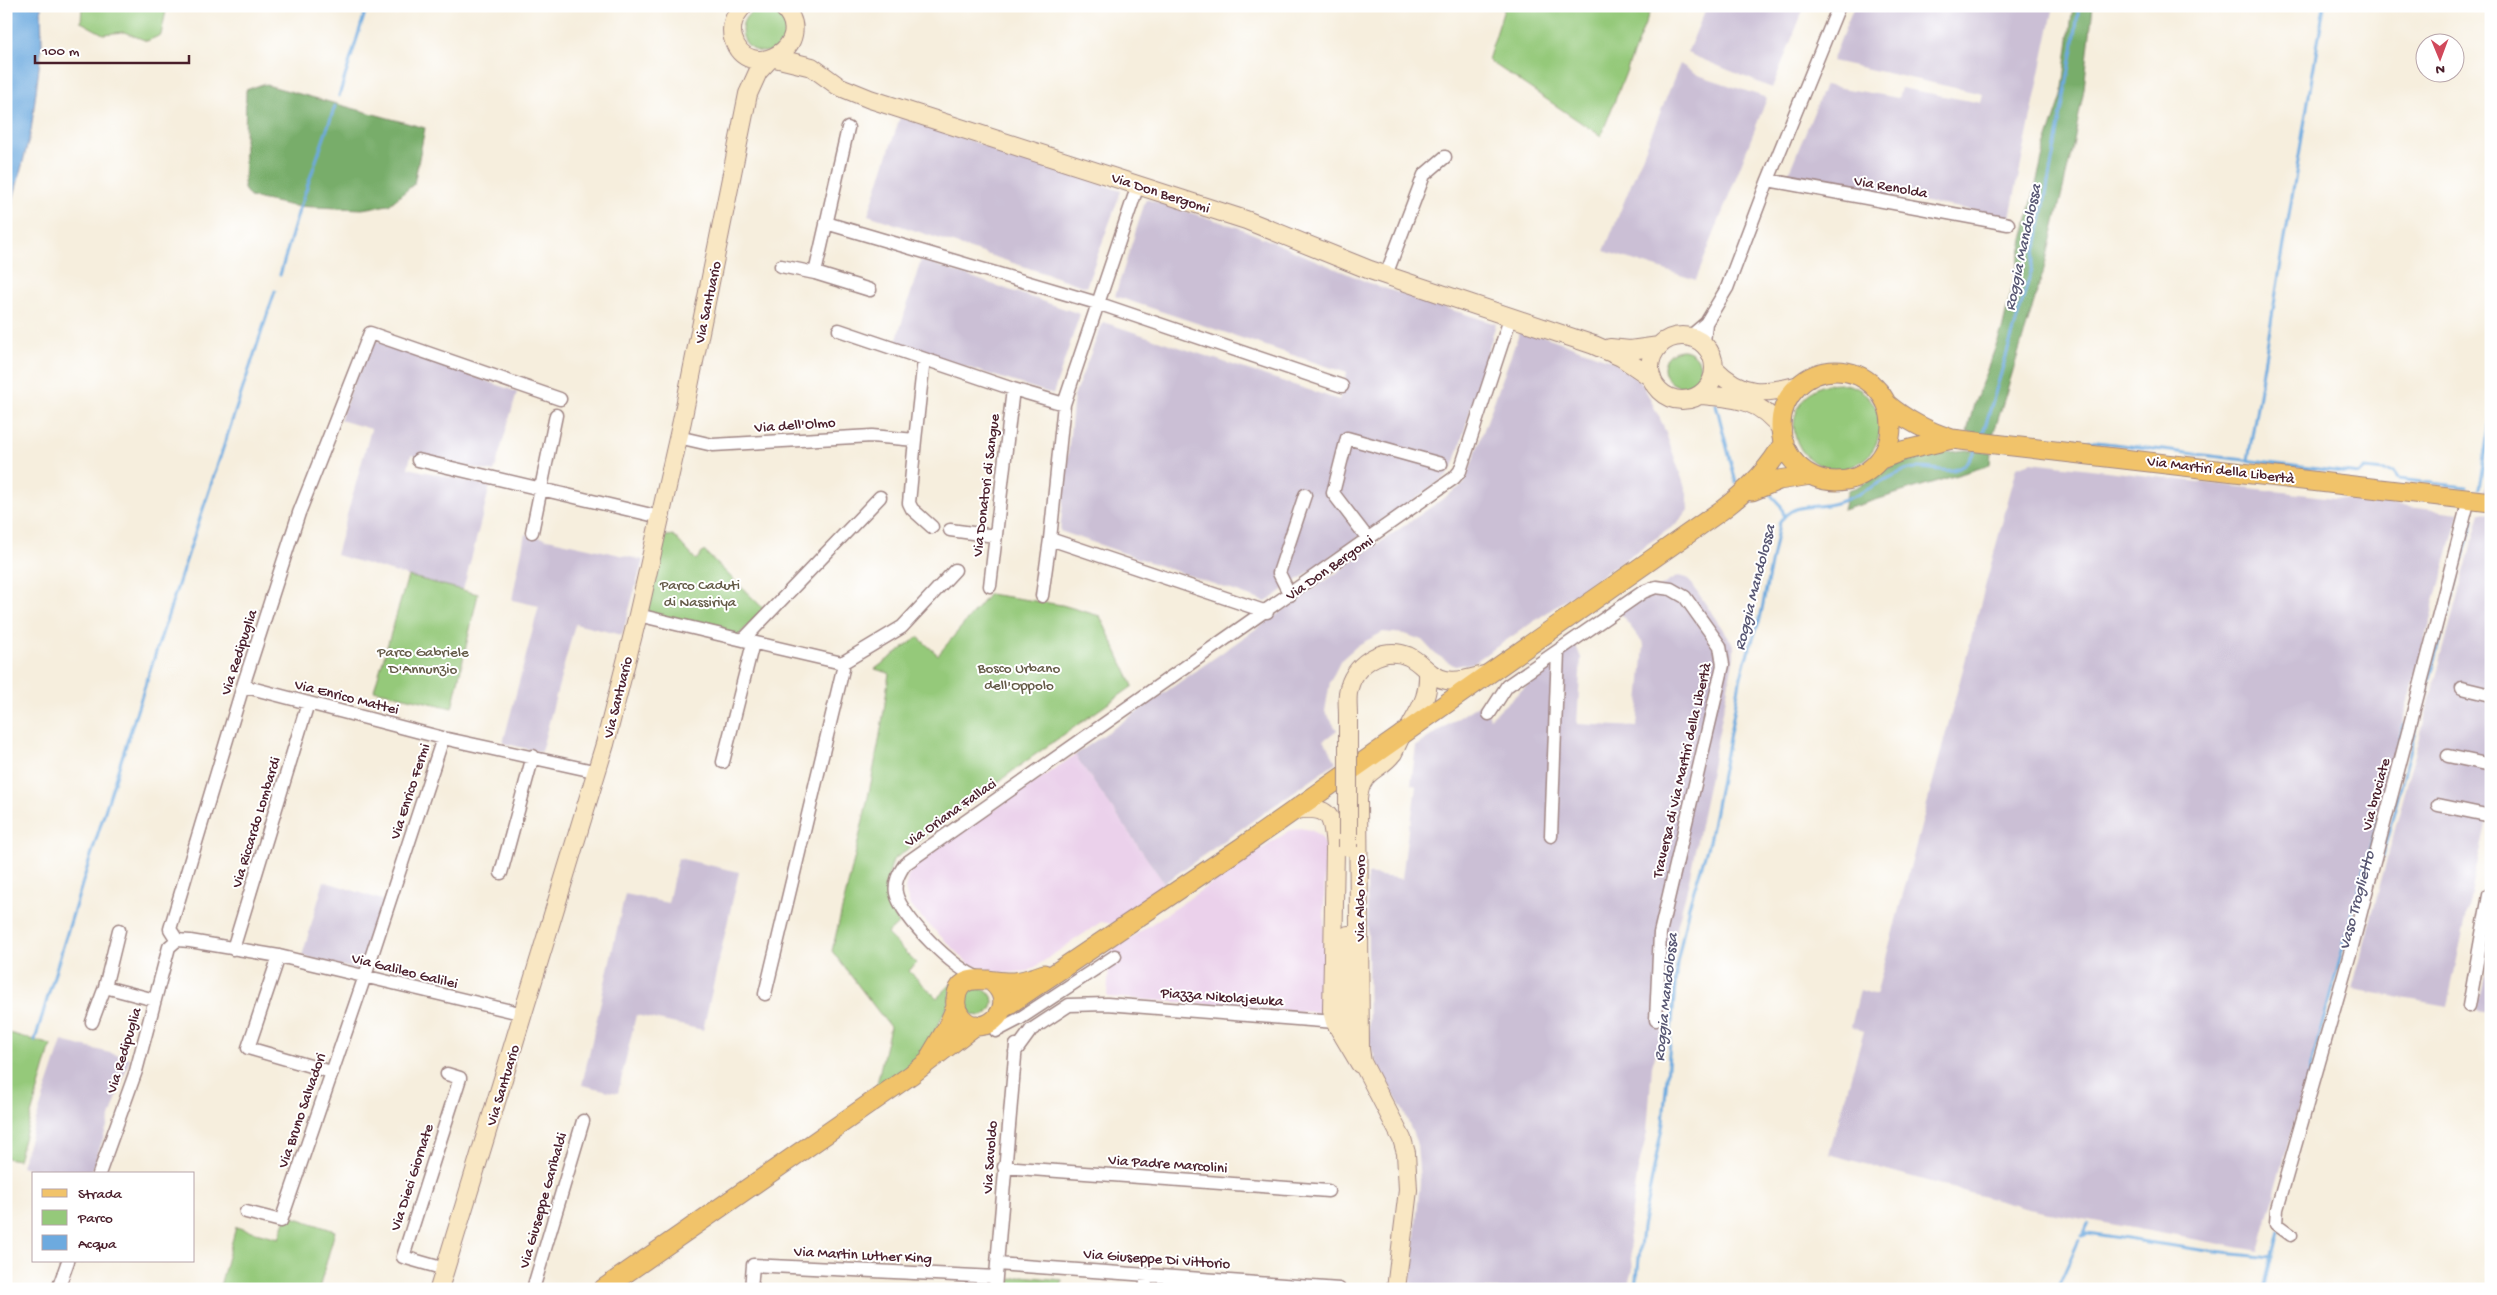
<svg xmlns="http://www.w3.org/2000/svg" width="2497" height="1295" font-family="'Gochi Hand',sans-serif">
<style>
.built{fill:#ebd1eb}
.industrial{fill:#cbbfd5}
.green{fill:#95c97a;stroke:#707452}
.forest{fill:#78ad6a;stroke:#61664a}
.water{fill:#6daadf;stroke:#5c6485}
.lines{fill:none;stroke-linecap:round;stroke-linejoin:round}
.stream{stroke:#6daadf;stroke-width:3}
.street-casing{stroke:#a08684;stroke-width:15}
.secondary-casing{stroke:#a08684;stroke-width:20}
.primary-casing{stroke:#a08684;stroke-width:21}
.street{stroke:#fff;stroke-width:12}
.secondary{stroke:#f9e7c3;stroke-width:18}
.primary{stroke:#f1c36a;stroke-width:19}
.secondary-bridge-casing{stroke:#a08684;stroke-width:20;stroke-linecap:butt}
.secondary-bridge{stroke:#f9e7c3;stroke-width:18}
.labels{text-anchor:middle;stroke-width:4;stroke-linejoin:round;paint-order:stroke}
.street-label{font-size:15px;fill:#4a1f2b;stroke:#fff}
.park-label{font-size:15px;fill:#645a47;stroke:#fff}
.water-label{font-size:16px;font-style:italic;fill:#585773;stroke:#fff}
</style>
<rect width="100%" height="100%" fill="#fff"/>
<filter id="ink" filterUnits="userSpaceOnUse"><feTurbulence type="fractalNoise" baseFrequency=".02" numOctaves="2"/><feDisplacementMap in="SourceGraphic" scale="10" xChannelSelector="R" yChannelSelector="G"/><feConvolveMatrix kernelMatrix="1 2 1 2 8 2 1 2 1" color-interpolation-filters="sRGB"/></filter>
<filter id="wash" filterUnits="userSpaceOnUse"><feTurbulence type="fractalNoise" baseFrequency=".0096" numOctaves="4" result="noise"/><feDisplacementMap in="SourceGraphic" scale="20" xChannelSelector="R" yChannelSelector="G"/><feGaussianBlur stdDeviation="1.12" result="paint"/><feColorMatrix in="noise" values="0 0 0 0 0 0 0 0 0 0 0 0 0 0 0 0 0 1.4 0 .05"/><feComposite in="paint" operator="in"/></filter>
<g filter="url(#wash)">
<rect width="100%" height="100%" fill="#f6eedd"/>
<path class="built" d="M1075,755L1164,883L1157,893L1113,924L1101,922L1029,971L1004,973L970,965L910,906L905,889L908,875L917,864L940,846Z
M1300,828L1311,830L1319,835L1323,840L1325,849L1323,1013L1107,997L1110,952L1289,831Z"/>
<path class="industrial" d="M1707,6H1805L1772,88L1687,53Z
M1854,6H2054L2010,217L1787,177L1825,85L1898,98L1901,88L1981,103L1983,94L1832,61Z
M1680,64L1698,75L1767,98L1696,280L1604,251Z
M900,117L1121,191L1086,287L868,215Z
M1146,199L1237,227L1374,285L1496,324L1455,462L1446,477L1266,602L1060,531L1074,396L1103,322L1339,400L1347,373L1115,296Z
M921,260L1080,314L1053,394L895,345Z
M1521,328L1613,361L1643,385L1663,425L1687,493L1688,510L1678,523L1473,663L1455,666L1434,653L1422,640L1405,634L1383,632L1358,645L1341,660L1330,682L1325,711L1337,730L1324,740L1336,762L1164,883L1075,755L1464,484Z
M370,338L517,392L494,472L411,455L408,468L490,486L463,590L408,576L336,555L371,429L340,420Z
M2491,451V493L2484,492Z
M2031,462L2459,513L2259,1251L2028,1209L1829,1154L1864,1031L1851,1027L1860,990L1876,995L2017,467Z
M2480,513L2491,514V801L2447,1006L2352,989Z
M525,534L643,560L622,635L575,624L541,752L503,743L539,606L512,600Z
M1678,576L1686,578L1692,584L1734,646V657L1688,885L1674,939L1669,1007L1652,1066L1647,1132L1638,1170L1629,1231L1633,1269L1628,1289H1410L1420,1182L1417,1144L1405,1114L1378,1067L1369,1041L1367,874L1402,879L1409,823H1411L1416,786L1411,784L1416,746L1484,701L1490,718L1575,643L1581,658L1577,724L1637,727L1644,645L1619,611Z
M678,858L739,872L703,1030L636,1015L618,1093L582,1085L625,894L668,903Z
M324,881L385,901L363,971L302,956Z
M2491,944V1013L2476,1011Z
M62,1041L130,1058L91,1174H52L21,1166Z"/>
<path class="green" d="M82,6H167L161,35L147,41L124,32L103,34L81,22Z
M1505,6H1652L1601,136L1488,60Z
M742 30a22 22 0 1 1 44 0a22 22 0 1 1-44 0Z
M1664 368a18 18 0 1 1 36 0a18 18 0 1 1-36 0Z
M1794 426a43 43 0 1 1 86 0a43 43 0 1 1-86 0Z
M673,535L696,560L704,551L764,609L738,636L645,612L660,537Z
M408,576L478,594L452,708L374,690Z
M989,594L1062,605L1100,616L1133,686L1029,759L893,860C885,884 884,901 899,923L887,934L916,963L909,971L937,998L952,983L948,1005L921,1059L876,1088L890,1027L832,951C854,859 878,768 889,673L875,669L918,637L938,655Z
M965 1002a14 14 0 1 1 28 0a14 14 0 1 1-28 0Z
M6,1032L51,1045L18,1160L6,1158Z
M287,1215L335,1231L319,1289H229L220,1286L236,1227L279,1238Z
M1022,1276L1062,1280L1061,1287L1020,1284L1019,1289H1001L1009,1280Z"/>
<path class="forest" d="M2073,6H2093L2084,89L2073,146L2044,269L1993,436L1967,432L1974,404L2002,330L2044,150L2062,96Z
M263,84L425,128L414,184L389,205L362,209L315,207L293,206L250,197L244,189L246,90Z
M1966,450L1991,452L1990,465L1843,510L1848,490C1866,485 1877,473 1893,466C1916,455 1941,453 1966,450Z"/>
<path class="water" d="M9,6H41L42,44L31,131L6,227V79Z"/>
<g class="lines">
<path class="stream" d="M339,96L367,6
M280,275L299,210L335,106
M1716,404L1736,483
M1982,437L2032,269L2073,49L2079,6
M2089,441L2359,474L2365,469L2393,472L2398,479L2466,487
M2248,460L2324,6
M2479,488L2491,414
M1769,493L1781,506L1784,515
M2382,856L2473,520
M35,1040C109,788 193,540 275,291
M2305,1087L2404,724
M2084,1233L2088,1224
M2082,1235L2087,1233L2214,1252L2272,1258
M1636,1289L1642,1228L1663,1122L1677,963L1689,906L1709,842L1740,681L1745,661L1760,619L1779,524C1792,500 1814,510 1836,503C1862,496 1884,477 1909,469C1924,464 1947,476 1961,467C1967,463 1972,455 1977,449
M2057,1289L2079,1240
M2264,1289L2278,1231"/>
</g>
</g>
<g filter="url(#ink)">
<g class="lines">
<g class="street-casing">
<path id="street" d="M848,128L815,273L870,290
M1768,180L2008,224
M826,223L1097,303L1342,386
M781,266L815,273
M1386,275L1424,175L1445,157
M1706,323L1704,342L1707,348
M839,330L1013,389
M1684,336L1693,334L1706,323L1727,288L1768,180L1839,6
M678,437L713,445L872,436L915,440L909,503L912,509L932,527
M915,440L924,359
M418,460L660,517
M950,530L995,536
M532,532L556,415
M1050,539L1267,612
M1369,540L1333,493L1347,438L1441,464
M990,586L1013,389L1064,404
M1290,595L1279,573L1305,495
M1042,596L1050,539L1064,404L1138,185
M638,615L743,640
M842,663L902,627L955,570
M243,686L443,738
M2462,688L2491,695
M1489,714L1507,686L1643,592L1656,587L1671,589L1685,597L1720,646L1723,665L1660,933L1656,1020
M2448,756L2491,765
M723,762L753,643
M2438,805L2491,816
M1551,836L1558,651
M501,873L533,756
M177,940L190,941L279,956L524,1014
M233,949L308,703
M279,956L248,1048L331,1072
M980,978C956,972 901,917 896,893C894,882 899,873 905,864L1454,478L1460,471L1511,316
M105,987L119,930
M765,994L843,669L842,663L743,640L880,497
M2469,1006L2489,895
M92,1022L105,987L155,1000
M996,1031L1019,1019L1115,956
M1015,1052L1031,1030L1069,1005L1107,1004L1335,1022
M1004,1167L1328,1191
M99,1174L136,1071L169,947L177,940L170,929L243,686L299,513L370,333L560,399
M246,1212L281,1221L365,976L443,738L598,772
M2291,1235L2276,1224L2277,1209L2351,950L2469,499
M997,1264L1016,1045
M445,1269L403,1257L460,1078L447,1074
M58,1289L68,1261
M533,1289L583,1121
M751,1289L753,1265L996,1277
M995,1289L997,1264L1339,1289
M1145,1289L1147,1274"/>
</g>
<g class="secondary-casing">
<path id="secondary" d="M743,6C734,16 730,25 733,38C747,87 822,44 782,6
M775,58L812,67L838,86L870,99L1246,220L1370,270L1594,345L1621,357L1652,378
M1650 368a32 32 0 1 1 64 0a32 32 0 1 1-64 0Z
M1610,348L1630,350L1659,346
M1715,369C1742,397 1764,394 1800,385
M1701,395C1736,398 1760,399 1782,430
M1348,716C1348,708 1347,700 1348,693C1352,665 1382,645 1408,656C1423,663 1429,677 1446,680C1459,683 1475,677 1488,674
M1409,729C1420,708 1429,698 1428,673
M1294,810C1331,805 1333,816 1335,849L1332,1011L1335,1022L1360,1064
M1348,935L1346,999L1352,1031
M439,1289L605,744L638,615L682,421L748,94L758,72L769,60
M1396,1289L1408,1190L1406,1153L1402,1139L1362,1062L1360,1049L1358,799C1361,768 1379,772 1393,753C1396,747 1399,740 1402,734"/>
</g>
<g class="primary-casing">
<path id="primary" d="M1781 426a55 55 0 1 1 110 0a55 55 0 1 1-110 0Z
M1887,404C1907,421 1926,431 1952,439L2491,502
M1879,460L1902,451L1952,439
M1752,491L1779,480L1811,475
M989,980C1024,1003 984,1044 961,1017C957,1012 955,1005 956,999C959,969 992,983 1011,982C1022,982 1033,978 1044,974
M1002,1009L1242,847L1722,510C1747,491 1769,470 1784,442
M931,1055L946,1030L956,1007
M603,1289L911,1075L976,1025"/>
</g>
<use href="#street" class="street"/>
<use href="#secondary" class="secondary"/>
<use href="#primary" class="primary"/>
<g class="secondary-bridge-casing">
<path id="secondary-bridge" d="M1348,716V847"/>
</g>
<use href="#secondary-bridge" class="secondary-bridge"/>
</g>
</g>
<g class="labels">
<g class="street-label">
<text transform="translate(1891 186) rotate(10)" y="5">Via Renolda</text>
<text transform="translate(1161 192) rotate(18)" y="5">Via Don Bergomi</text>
<text transform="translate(707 302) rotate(-78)" y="5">Via Santuario</text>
<text transform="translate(795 424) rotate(-4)" y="5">Via dell'Olmo</text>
<text transform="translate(2221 469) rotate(7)" y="5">Via Martiri della Libertà</text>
<text transform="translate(985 485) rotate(-83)" y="5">Via Donatori di Sangue</text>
<text transform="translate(1329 567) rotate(-35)" y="5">Via Don Bergomi</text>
<text transform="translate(238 652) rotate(-72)" y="5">Via Redipuglia</text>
<text transform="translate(347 696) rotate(14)" y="5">Via Enrico Mattei</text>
<text transform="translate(617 697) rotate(-76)" y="5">Via Santuario</text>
<text transform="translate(1681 770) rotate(-77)" y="5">Traversa di Via Martiri della Libertà</text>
<text transform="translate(409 791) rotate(-72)" y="5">Via Enrico Fermi</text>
<text transform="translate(2375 794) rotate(-75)" y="5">Via bruciate</text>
<text transform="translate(950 812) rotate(-35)" y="5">Via Oriana Fallaci</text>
<text transform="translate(255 822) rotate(-73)" y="5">Via Riccardo Lombardi</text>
<text transform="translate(1359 898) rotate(-90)" y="5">Via Aldo Moro</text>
<text transform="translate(405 970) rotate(14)" y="5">Via Galileo Galilei</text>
<text transform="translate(1222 996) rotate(4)" y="5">Piazza Nikolajewka</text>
<text transform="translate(123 1050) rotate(-73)" y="5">Via Redipuglia</text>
<text transform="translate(502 1085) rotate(-73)" y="5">Via Santuario</text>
<text transform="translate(301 1110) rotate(-71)" y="5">Via Bruno Salvadori</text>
<text transform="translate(989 1157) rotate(-86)" y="5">Via Savoldo</text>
<text transform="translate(1168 1163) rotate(4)" y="5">Via Padre Marcolini</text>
<text transform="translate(411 1177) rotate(-72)" y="5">Via Dieci Giornate</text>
<text transform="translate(542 1200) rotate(-74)" y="5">Via Giuseppe Garibaldi</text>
<text transform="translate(863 1254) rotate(3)" y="5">Via Martin Luther King</text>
<text transform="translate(1157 1258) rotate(4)" y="5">Via Giuseppe Di Vittorio</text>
</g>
<g class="park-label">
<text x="700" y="589">Parco Caduti<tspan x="700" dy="17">di Nassiriya</tspan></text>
<text x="423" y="656">Parco Gabriele<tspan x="423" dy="17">D'Annunzio</tspan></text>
<text x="1019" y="672">Bosco Urbano<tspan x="1019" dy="17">dell'Oppolo</tspan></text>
</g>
<g class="water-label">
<text transform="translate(2021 247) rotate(-78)" y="6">Roggia Mandolossa</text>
<text transform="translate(1753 587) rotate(-76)" y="6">Roggia Mandolossa</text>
<text transform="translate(2355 900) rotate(-75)" y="6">Vaso Troglietto</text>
<text transform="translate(1664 997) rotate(-84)" y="6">Roggia Mandolossa</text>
</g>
</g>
<rect width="2497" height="1295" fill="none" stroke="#fff" stroke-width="25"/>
<rect x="32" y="1172" width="162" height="90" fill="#ffffff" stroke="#b7a5aa"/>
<rect x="42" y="1189" width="25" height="8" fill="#f1c36a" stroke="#b7a5aa"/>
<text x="78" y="1198" font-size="15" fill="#4a1f2b">Strada</text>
<rect x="42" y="1210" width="25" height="15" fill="#95c97a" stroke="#b7a5aa"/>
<text x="78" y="1222" font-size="15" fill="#4a1f2b">Parco</text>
<rect x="42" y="1235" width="25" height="15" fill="#6daadf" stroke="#b7a5aa"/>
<text x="78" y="1248" font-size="15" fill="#4a1f2b">Acqua</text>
<g transform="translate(2440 58) rotate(179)"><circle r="24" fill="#ffffff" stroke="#b7a5aa"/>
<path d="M0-4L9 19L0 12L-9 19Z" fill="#d1495b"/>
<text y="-8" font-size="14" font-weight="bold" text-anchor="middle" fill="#4a1f2b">N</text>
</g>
<path d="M35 55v8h154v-8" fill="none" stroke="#4a1f2b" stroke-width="2.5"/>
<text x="42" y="55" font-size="15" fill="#4a1f2b" stroke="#ffffff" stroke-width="4" paint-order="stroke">100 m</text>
</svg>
